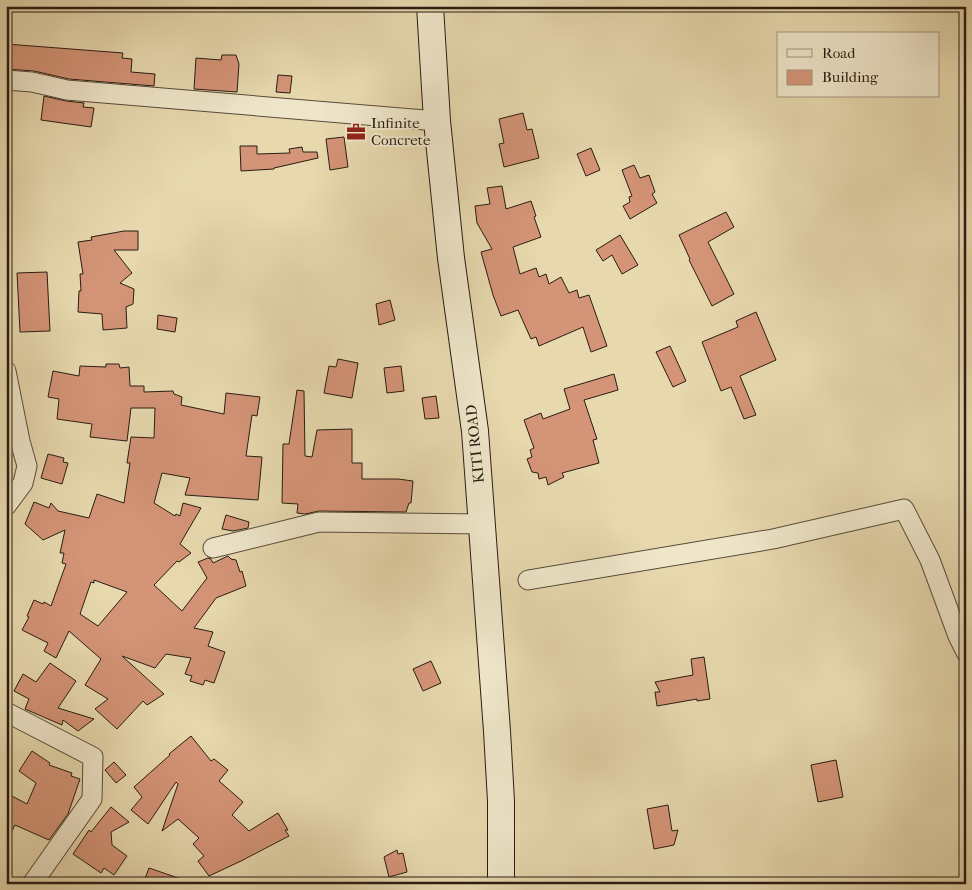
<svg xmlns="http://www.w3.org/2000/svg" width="972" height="890" font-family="'IM FELL French Canon',serif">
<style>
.building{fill:#d49477;stroke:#291c13;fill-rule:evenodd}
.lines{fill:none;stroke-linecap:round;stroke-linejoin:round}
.street-casing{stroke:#584b3a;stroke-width:21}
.secondary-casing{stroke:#291c13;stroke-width:28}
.street{stroke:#efe6ca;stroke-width:19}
.secondary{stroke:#efe6ca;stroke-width:26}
.labels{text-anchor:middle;stroke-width:4;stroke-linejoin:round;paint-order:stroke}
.poi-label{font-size:15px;fill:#291c13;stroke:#efe6ca;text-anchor:start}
.street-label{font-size:15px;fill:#291c13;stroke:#efe6ca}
</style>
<rect width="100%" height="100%" fill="#e7d8ae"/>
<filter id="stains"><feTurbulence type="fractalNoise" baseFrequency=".004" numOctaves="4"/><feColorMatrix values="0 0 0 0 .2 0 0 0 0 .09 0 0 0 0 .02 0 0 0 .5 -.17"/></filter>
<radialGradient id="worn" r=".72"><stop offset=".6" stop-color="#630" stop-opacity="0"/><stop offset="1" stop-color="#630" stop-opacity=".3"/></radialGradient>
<path class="building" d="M6,44L123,53L122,58L132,59L131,72L155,74L154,86L69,79L34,71L6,69Z
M222,55H236L239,64L237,92L194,89L196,58L221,60Z
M278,75L292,76L290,93L276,92Z
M44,96L66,101L84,103L83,107L94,108L91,127L41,120Z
M523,113L527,130L532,129L539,158L504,167L499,144L504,143L499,119Z
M344,137L348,167L330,170L326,139Z
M240,146H257V154L290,153L289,149L302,147L303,152H317L318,158L274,168V169L241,171Z
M591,148L600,170L586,176L577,154Z
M634,165L640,178L649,175L655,192L652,194L657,203L630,219L623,206L630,202L629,197L632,196L622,170Z
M502,186L506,209L531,201L536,216L534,217L541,237L513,247L520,274L536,268L539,277L546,274L549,284L561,277L569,293L577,290L579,298L589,295L607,346L591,352L583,327L539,346L536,337L531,339L518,310L501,316L493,295L481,252L492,249L477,223L475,206L490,204L487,188Z
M726,212L734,227L708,242L734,294L712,306L689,260L690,259L679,235Z
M124,231H138V250H114L132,273L120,283L134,289L133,304L126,307L127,328L103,330L102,314L78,312L79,291H81L80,274H83L78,242L92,240L91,237Z
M620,235L638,265L622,274L612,255L603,261L596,250Z
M47,272L50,331L20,332L17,273Z
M390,300L395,320L379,325L376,304Z
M756,312L776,360L740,376L756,415L744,419L731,387L721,391L702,342L738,327L736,321Z
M158,315L177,318L175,332L157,329Z
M670,346L686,381L673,387L656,352Z
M338,359L358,363L352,398L324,393L329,366L336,367Z
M106,364H119L120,368L129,367L130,386H144V392L173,391L174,394L182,397L181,405L224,414L226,393L260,397L257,416L252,415L246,456L262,457L258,500L185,495L190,478L162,473L154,503L175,516L176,514L180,516L183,503L201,508L180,544L191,553L179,562L177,561L154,585L182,611L207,578L198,562L208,558L211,559L213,563L228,556L231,559L236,560L240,572L242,571L246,586L216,598L194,628L213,632L208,646L225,652L214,683L205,680L203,685L190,681L192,676L185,674L191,658L166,654L155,668L122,656L164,694L147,705L143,701L117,729L95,709L108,699L85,685L101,659L69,631L56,658L44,651L48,643L22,630L29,617L27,616L34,600L43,604L44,602L51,606L66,564L62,563L64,553H60L65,530L43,540L25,524L34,502L49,508L51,503L58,511L89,518L97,494L124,503L130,463H127L131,437L154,438L155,408H131L127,441L90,437L92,424L57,419L59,399L48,397L53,371L79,376L80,366L106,367ZM94,580L127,592L98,626L80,614L91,582L94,583Z
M401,366L404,391L387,393L384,368Z
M614,374L618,390L584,400L597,439L593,440L599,463L562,473L564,477L548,485L546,477L539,479L538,473L532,472L527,459L532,457L530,450L534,448L524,420L541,413L543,419L570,409L564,389Z
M297,390L304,391L305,456L312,457L317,430L352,429V463H362V479H398L413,481L411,503H409L406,512L319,511L305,514L297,513L298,504L282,503L283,444H289Z
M436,396L439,418L425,419L422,398Z
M48,454L64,458L63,462L68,463L62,484L41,478Z
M226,515L249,522L248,528L233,531L222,529Z
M704,657L710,699L697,701V699L657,706L655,692H660L655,682L693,675L691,659Z
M431,661L441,683L423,691L413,669Z
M50,663L76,681L58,708L94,719L78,731L63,720L62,725L25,709L29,699L14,691L23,674L36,682Z
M191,736L211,761L214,759L228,770L219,781L243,802L232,815L249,831L278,813L288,830H285L289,836L241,861L209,876L198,861L204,856L193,844L199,838L178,819L162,831L178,784L176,782L148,824L131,810L142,797L134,787L170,755L169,754Z
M32,751L50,763L49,765L72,773L71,776L80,779L68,814L49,840L15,825L6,843V802L10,795L27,804L36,783L19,771Z
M836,760L843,797L818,802L811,765Z
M114,762L126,775L116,783L105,770Z
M668,805L672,831L678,830L674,845L654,849L647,809Z
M111,807L129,822L111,832L112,845L127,856L114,875L104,868L101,873L73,854L89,830L91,832Z
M397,850L398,854L403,853L407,872L389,877L384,857Z
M149,868L187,881V884H143Z"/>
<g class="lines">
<g class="street-casing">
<path id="street" d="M6,80L32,82L67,90L437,121
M6,371L20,441L27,466L23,483L6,506
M213,548L319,522L482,524
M528,580L773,539L904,509L930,560L958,636L966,652
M6,712L93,757L92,799L32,884"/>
</g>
<g class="secondary-casing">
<path id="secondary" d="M430,6L437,121L451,258L475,431L497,731L501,801V884"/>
</g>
<use href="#street" class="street"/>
<use href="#secondary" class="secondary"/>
</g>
<defs>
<g id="office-bare" transform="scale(1.5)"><path d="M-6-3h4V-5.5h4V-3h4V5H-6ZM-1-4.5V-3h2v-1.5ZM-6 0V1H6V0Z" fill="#8f2418" stroke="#efe6ca" stroke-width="2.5" paint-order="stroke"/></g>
</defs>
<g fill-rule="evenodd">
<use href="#office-bare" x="356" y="132"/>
</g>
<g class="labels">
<g class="poi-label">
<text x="371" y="128">Infinite<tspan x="371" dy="17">Concrete</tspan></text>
</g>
<g class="street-label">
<text transform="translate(475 444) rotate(-96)" y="5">KITI ROAD</text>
</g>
</g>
<rect width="972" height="890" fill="none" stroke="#e7d8ae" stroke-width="25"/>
<rect x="8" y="8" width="957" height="875" fill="none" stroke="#291c13" stroke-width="2.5"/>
<rect x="12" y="12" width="947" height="865" fill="none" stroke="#291c13"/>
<rect x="777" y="32" width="162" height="65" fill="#efe6ca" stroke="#a09581"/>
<rect x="787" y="49" width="25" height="8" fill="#efe6ca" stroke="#a09581"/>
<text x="822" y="58" font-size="15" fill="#291c13">Road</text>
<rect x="787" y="70" width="25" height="15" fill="#d49477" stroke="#a09581"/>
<text x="822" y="82" font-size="15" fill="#291c13">Building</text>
<rect width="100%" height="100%" filter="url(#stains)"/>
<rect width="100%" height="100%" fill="url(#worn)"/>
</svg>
